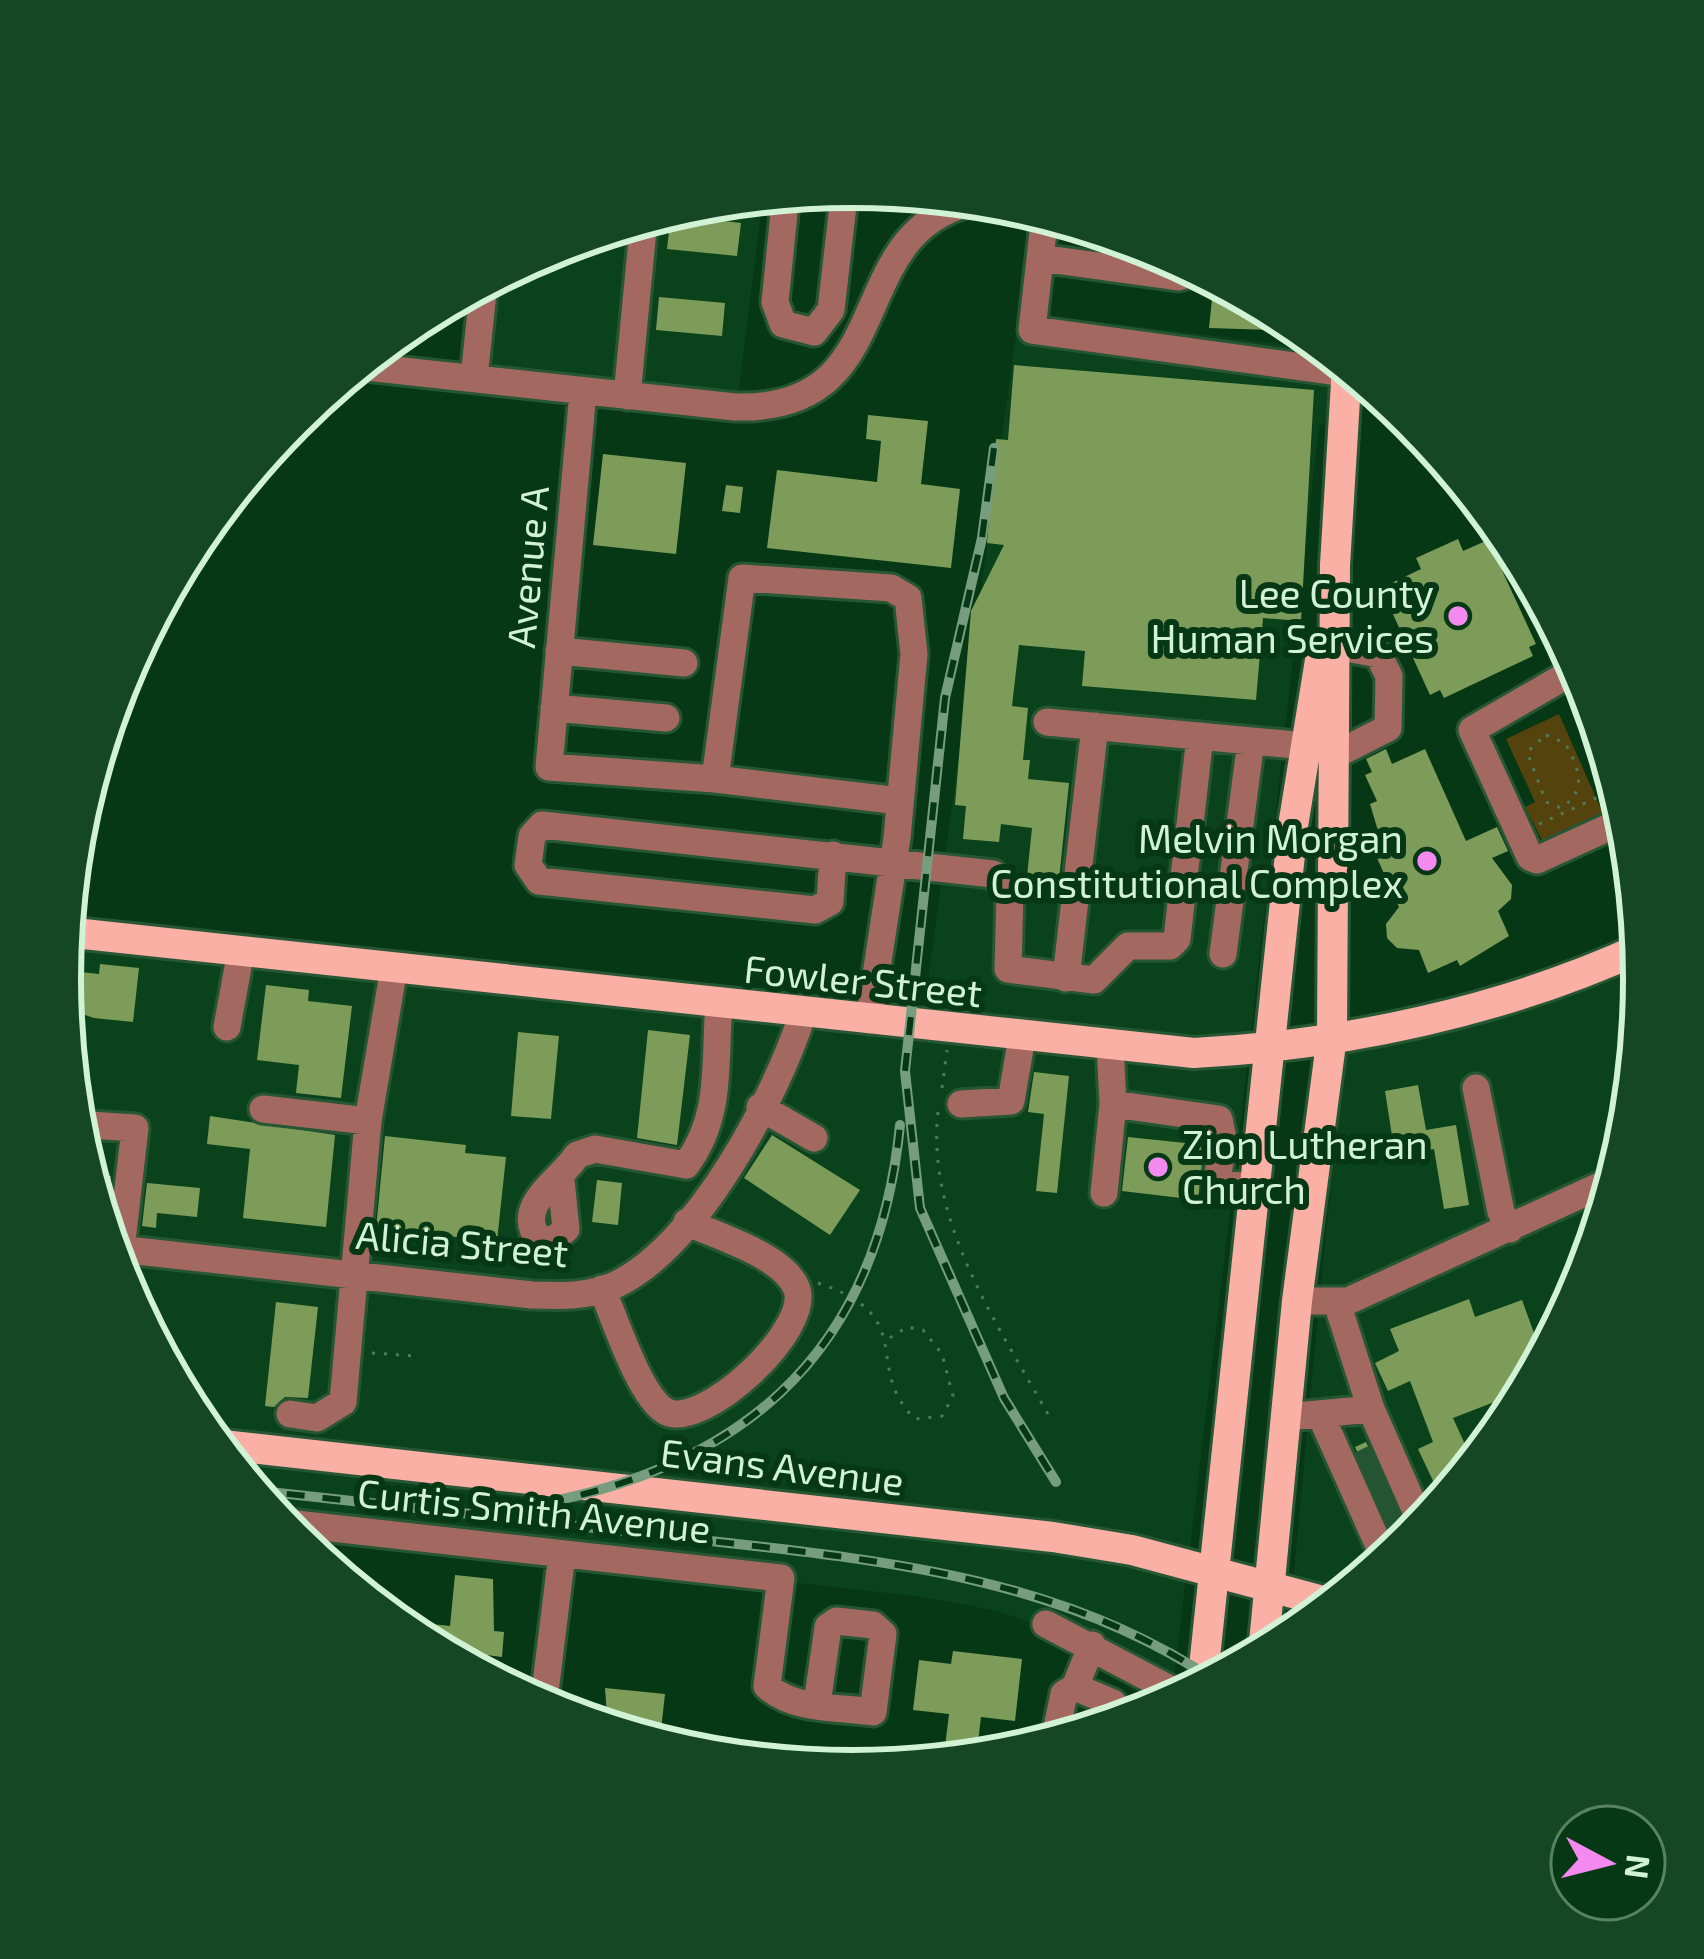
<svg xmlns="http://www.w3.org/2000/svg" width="1704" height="1959" font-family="'Exo 2',sans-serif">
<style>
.built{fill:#0a431b}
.green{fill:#55430e}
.building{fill:#7e9c59}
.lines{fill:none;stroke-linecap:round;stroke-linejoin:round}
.minor-tunnel{stroke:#255432;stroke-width:27;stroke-dasharray:27 14;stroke-linecap:butt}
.minor-casing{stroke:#275634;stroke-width:33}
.major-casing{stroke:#275634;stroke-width:36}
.path{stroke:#4f7b5a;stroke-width:3;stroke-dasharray:3 9;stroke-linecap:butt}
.minor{stroke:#a3685f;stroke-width:27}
.major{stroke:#fab0a5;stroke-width:30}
.rail-casing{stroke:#759d7e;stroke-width:10}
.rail{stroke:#063815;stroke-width:6;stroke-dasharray:18;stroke-linecap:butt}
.poi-dot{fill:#f489f0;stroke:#063815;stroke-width:4.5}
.labels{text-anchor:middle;stroke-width:12;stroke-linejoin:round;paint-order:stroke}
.street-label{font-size:39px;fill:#d2f2d6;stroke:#063815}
.poi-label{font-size:39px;fill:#d2f2d6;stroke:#063815;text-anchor:end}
.rim{fill:none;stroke:#d2f2d6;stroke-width:6}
</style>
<rect width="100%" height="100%" fill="#063815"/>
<path class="built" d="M763,196L738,398L639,388L655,216L698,203Z
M633,222L617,385L485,370L495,277L550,248Z
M1019,312L1328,350L1337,358L1330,420L1319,426L1250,1040L1194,1043L923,1017Z
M64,942L789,1021L730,1141L704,1181L642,1254L608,1277L563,1287L107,1238L75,1133L60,979Z
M1642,959L1629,1135L1619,1166L1345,1292L1320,1294L1345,1043Z
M811,1024L1248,1060L1189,1556L205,1434L120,1282L113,1258L413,1291L638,1283Z
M1611,1192L1583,1283L1510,1420L1412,1540L1344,1596L1293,1583L1318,1314Z
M223,1455L1052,1547L1186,1576L1172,1695L1038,1625L993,1610L923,1597L280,1525Z"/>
<path class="green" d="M1559,714L1604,816L1543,842L1525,807L1535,802L1506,739Z"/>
<path class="building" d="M671,215L741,223L737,256L667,249Z
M1214,280L1293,321L1304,331L1209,328Z
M659,297L725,303L722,336L656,330Z
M1014,365L1314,390L1301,621L1263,618L1256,700L1082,686L1085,651L1019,645L1012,706L1028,708L1023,760H1030L1028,779L1069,783L1058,889L1026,886L1032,828L1001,824L999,842L963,839L966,806L955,805L971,611L1004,545L987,543L996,439L1008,440Z
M868,415L928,421L921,484L960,489L951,568L767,548L777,470L877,482L881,441L866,439Z
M603,454L686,463L676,554L593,545Z
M726,485L743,487L740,513L722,511Z
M1458,539L1463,551L1488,540L1536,644L1529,647L1533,656L1444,698L1440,690L1430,695L1381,588L1421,569L1416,558Z
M1386,749L1392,764L1425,749L1466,841L1497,827L1508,851L1492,858L1512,885L1511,899L1498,911L1509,936L1460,966L1457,960L1428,973L1419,950L1397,948L1387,938L1386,924L1399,907L1377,858L1385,854L1370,804L1377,801L1365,775L1372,772L1366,759Z
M100,964L139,968L133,1022L94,1018L79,1013L80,1000L62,998L61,970L99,974Z
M266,985L309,990L308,1001L352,1006L341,1098L296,1093L299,1065L257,1060Z
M648,1030L690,1035L677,1145L637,1138Z
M518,1032L559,1036L551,1119L511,1116Z
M1034,1072L1069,1076L1057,1193L1036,1191L1044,1114L1028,1112Z
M1418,1085L1426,1130L1456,1125L1469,1205L1444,1209L1434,1149L1395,1155L1385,1091Z
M210,1116L335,1135L326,1227L243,1218L250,1149L207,1144Z
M772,1135L860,1190L830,1235L744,1178Z
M385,1136L466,1145L465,1153L506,1157L497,1241L376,1229Z
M1128,1137L1204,1145L1198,1200L1122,1191Z
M87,1174L111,1176L106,1222H102Z
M597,1180L622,1183L618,1225L592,1222Z
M147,1183L200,1188L197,1217L157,1213L156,1228L142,1226Z
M1469,1299L1475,1317L1522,1300L1543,1358L1519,1404L1515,1394L1453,1418L1474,1464L1443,1502L1418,1449L1433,1442L1410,1381L1388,1391L1375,1363L1399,1351L1390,1329Z
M276,1302L318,1307L308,1398L285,1397L274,1407L265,1406Z
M1366,1442L1411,1540L1402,1546L1355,1447Z
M455,1575L493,1579L494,1631L504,1632L502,1657L479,1654L477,1672L411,1637L412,1622L450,1626Z
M953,1651L1022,1659L1015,1721L981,1717L976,1759L943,1763L949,1714L913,1710L919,1660L951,1664Z
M605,1688L665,1694L660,1739L608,1729Z"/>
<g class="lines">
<path class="minor-tunnel" d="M1356,1467L1375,1458
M1366,1488L1385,1479
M1376,1508L1395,1499
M1386,1529L1405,1519"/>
<g class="minor-casing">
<path id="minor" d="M786,194L775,302L783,324L814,332L831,310L845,188
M1045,214L1032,330L1346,373
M1040,258L1178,277L1198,271
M357,366L735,407C908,412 836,225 982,200
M474,378L484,283
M583,392L549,767L715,779L742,578L891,588L908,598L914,654L897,838L869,1020
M627,396L644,219
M1533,581L1599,727
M1336,646L1378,654L1389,676L1388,728L1337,754
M559,651L684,663
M1579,668L1472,730L1530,857L1537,860L1627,819
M554,708L666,718
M1047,722L1306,746
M715,779L900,801
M833,855L830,902L815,910L539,881L528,865L532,836L542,825L993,874L1010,893L1008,969L1094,980L1128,946H1170L1177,939L1200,736
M1223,954L1251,741
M1066,978L1095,726
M227,1027L241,951
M1110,1045L1113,1104L1219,1119L1223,1138L1217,1183L1256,1188
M1476,1088L1501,1212L1510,1229
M961,1104L1011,1101L1022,1037
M760,1107L814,1138
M263,1109L368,1121
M74,1124L135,1128L121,1250
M561,1180L566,1229L555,1239L539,1240C513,1205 560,1182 577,1155L595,1149L686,1165C723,1116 714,1062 719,1004
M1104,1193L1113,1104
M110,1248L532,1295C561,1296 588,1297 615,1285C698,1246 776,1097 803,1013
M602,1289C615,1319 639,1395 665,1411C700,1433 815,1328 796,1287C782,1255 718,1237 687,1222
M1297,1301H1348L1615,1179
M1337,1303L1371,1409
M290,1414L317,1418L343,1402L368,1121L394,968
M1321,1416L1384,1557L1389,1558
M1286,1417L1371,1409L1423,1527
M278,1522L781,1578L767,1686C792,1710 839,1707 873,1712L883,1634L873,1625L836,1621L828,1627L817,1704
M1046,1624L1183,1696
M1075,1687L1113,1703L1112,1724
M543,1708L562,1554
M1054,1742L1064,1694L1075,1687L1092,1645"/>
</g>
<g class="major-casing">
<path id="major" d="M65,932L1194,1053C1344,1045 1504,1011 1641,948
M214,1444L1053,1537L1132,1550L1334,1604
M1263,1653L1297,1301L1332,1036L1335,565L1347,366
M1202,1686L1293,826L1322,648"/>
</g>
<path class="path" d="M1546,735L1565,743C1578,766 1589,790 1561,808L1546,802L1527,752Z
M1539,824L1614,790
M942,1088L947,1050
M938,1112C926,1221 998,1325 1049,1416
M818,1283C921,1317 861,1366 915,1419L942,1416L953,1396L942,1354L923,1330L907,1327L888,1339
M372,1353L415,1356"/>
<use href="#minor" class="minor"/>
<use href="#major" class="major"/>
<g class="rail-casing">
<path id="rail" d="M994,448L982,538L945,698L905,1071L920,1208L1004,1398L1056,1482
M251,1490C389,1505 528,1520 666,1536C856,1558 1050,1570 1214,1680
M510,1509C735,1475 877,1360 900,1125"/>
</g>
<use href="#rail" class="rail"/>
</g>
<g class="poi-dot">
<circle cx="1458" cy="616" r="12"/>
<circle cx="1427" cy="861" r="12"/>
<circle cx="1158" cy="1167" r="12"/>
</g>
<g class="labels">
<g class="street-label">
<text transform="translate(528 567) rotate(-85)" y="14">Avenue A</text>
<text transform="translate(863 981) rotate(6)" y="14">Fowler Street</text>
<text transform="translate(462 1244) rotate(5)" y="14">Alicia Street</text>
<text transform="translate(782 1467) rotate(7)" y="14">Evans Avenue</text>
<text transform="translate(534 1511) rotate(6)" y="14">Curtis Smith Avenue</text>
</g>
<g class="poi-label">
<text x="1434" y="608">Lee County<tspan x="1434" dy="45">Human Services</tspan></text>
<text x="1403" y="853">Melvin Morgan<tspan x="1403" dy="45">Constitutional Complex</tspan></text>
<text x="1182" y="1159" text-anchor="start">Zion Lutheran<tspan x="1182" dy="45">Church</tspan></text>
</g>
</g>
<path d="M0 0H1704V1959H0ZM81 979a771 771 0 1 1 1542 0a771 771 0 1 1-1542 0Z" fill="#164724" fill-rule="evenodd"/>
<path class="rim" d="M81 979a771 771 0 1 1 1542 0a771 771 0 1 1-1542 0Z"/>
<g transform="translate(1608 1863) rotate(97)"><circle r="57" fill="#063815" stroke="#588262" stroke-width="3"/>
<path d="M0-9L21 45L0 30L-21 45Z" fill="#f489f0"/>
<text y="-18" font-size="33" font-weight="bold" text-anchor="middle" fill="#d2f2d6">N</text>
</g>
</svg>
